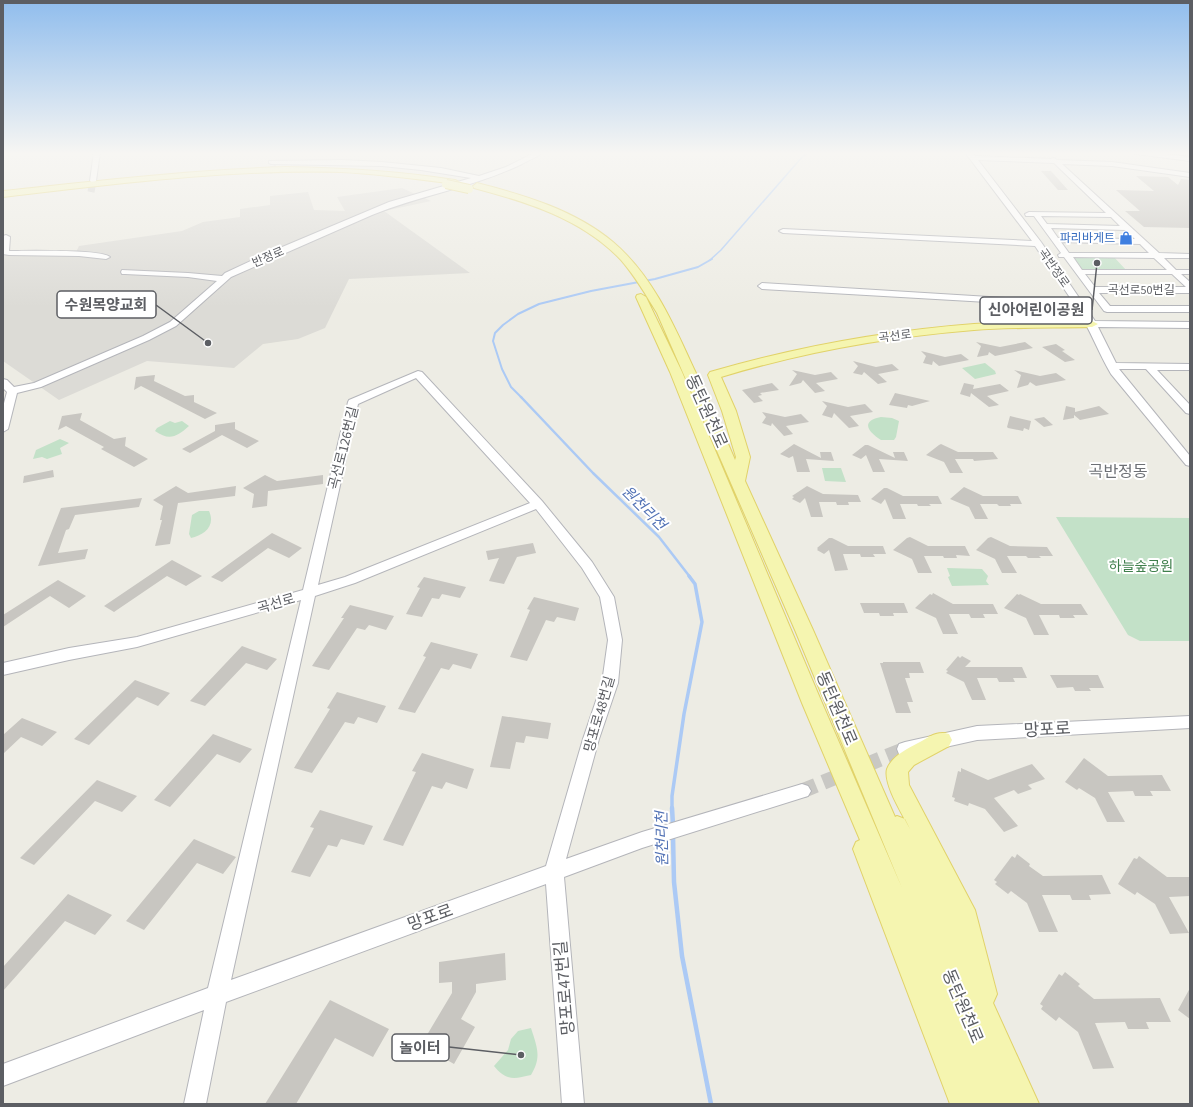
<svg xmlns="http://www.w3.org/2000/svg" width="1193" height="1107" font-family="'Source Sans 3','Noto Sans KR',sans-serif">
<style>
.industrial{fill:#dcdbd6}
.green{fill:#c3e1c8}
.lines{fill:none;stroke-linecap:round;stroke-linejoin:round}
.stream-far4{stroke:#accaf5;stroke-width:1.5}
.stream-far3{stroke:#accaf5;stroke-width:2}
.stream-far2{stroke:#accaf5;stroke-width:2.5}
.stream-far1{stroke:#accaf5;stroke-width:3.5}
.stream{stroke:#accaf5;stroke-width:4.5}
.building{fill:#c8c6c1}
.minor-tunnel-far1{stroke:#c9c8c4;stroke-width:7;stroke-dasharray:7 3.5;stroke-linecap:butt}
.minor-tunnel{stroke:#c9c8c4;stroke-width:15;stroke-dasharray:15 8;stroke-linecap:butt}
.minor-casing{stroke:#b4b5ba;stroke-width:2}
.major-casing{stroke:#e1d269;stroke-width:2}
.minor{fill:#fff;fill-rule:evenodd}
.major{fill:#f5f5b0;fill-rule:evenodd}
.major-bridge-casing{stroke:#e1d269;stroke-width:10;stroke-linecap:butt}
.major-bridge{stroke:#f5f5b0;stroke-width:8}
.labels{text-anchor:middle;stroke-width:4;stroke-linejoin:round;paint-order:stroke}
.far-shop-label{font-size:12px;fill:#366cbe;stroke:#fff;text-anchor:end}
.far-street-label{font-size:12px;fill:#5c5e63;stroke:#fff}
.street-label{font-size:14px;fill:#5c5e63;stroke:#fff}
.park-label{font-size:14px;fill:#3f7f4c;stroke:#fff}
.water-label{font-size:15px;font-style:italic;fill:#5272b5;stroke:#fff}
.quarter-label{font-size:16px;fill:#6d7075;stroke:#fff}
.near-street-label{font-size:17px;fill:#5c5e63;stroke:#fff}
.leader{fill:none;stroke:#5c5e63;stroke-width:1.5}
.callout-dot{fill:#5c5e63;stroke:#fff;stroke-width:1.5}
.callout{fill:#fff;stroke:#5c5e63;stroke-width:1.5}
.callout-label{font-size:15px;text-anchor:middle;font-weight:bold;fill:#5c5e63}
</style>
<rect width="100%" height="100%" fill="#edece4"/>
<path class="industrial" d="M402,188L431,201L384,211L470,273L349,279L325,328L298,339L263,344L234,368L147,361L59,400L3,361V247L11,254L76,252L79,246L182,231L203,222L240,217V209L270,205V196L308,192L314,210L345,211L337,197Z"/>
<path class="green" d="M1072,255L1113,256L1127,271L1085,270L1081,269Z
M985,363L995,371L996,374L975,379L962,368Z
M881,417L892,418L899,421L896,437L894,440H881C868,432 860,421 881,417Z
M170,421L175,423L182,421L189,426C177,437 169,441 155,431L157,428Z
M60,439L69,443L60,448L62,454L47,459L42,457L33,459L36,450Z
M822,468H841L846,482L825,481Z
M199,511H209C216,526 204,535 191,538L189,534L192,515Z
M1056,517L1190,518V641H1140L1128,635Z
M947,568L982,569L988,576L986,581L989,585L952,586L948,577L950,576Z
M531,1028C537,1047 542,1057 531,1075C514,1079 506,1081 494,1066L508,1050L511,1039L518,1031Z"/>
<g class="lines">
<path class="stream-far4" d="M710,260L721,250L803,156L810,152"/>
<path class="stream-far3" d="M522,398L511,387L502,369L493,341L495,333L503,325L518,314L539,304L591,291L655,279L698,267L712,259"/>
<path class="stream-far2" d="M521,397L593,473L659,537L690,577"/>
<path class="stream-far1" d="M672,809V796L684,714L702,622L695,584L689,576"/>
<path class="stream" d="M672,808L673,825
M673,835L674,882L682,956L711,1104"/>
</g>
<path class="building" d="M1041,171H1051L1068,190H1058Z
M1136,176L1168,177L1178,185L1181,179L1190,180V228L1144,227L1125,211H1140L1116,190L1154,191Z
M976,342L1000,347L1025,342L1033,348L995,356L989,352L988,355L977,357L981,346Z
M1056,344L1065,350L1062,351L1075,360L1065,362L1042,347Z
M921,351L945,357L961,354L969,360L939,366L933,361L932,365L923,363L926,356Z
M853,361L876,367L892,364L899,370L878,374L887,382L878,384L864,372L862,375L853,373L858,366Z
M792,370L815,375L831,372L838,379L816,383L825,391L815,393L803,380L801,383L789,386L797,374Z
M1014,370L1040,376L1056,373L1066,380L1036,386L1030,382L1028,385L1017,388L1021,375Z
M155,375L154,381L185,396L194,395V402L217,413L205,419L141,386L134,390L136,377Z
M772,383L779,390L760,393L762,395L758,396L763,401L754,403L742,390Z
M964,383L974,385L973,389L1000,384L1009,391L987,396L999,405L989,407L971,393L970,397L960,394Z
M895,393L930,401L912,406L908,405L907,408L889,405Z
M822,401L848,407L865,404L873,412L850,416L859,426L849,428L834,413L832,418L822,415L827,406Z
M1066,406L1075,408V412L1099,406L1109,414L1080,420L1074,415V418L1063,420Z
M762,412L785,417L801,414L809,422L786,426L793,434L784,436L772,423L771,426L762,423L766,417Z
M82,413L80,420L114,439L126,437L125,446L148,459L134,467L101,449L104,447L66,426L58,430L62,416Z
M1010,416L1031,421L1029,430L1024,428L1023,431L1008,428L1007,427Z
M1044,417L1053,425L1044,427L1034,419Z
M235,422V429L259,441L247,448L222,435L190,453L182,449L215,431V425Z
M794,444L821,458L820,452H831L834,461L806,459L810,472H797L793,456L789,458L780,454Z
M941,444L958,452H993L998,459L974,461L973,459H955L963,473H950L944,462L926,455L939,445Z
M865,445H868L895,458L893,452H904L908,461L879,459L885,472H873L866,455L861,459L852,455Z
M53,470L54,477L23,483L24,476Z
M265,475L277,481L323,475V484L268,491L267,506L252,508L254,494L243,488Z
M176,486L188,493L236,486L235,496L178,503L170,544L155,546L162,520H160L163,506L153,500Z
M807,486L823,494L858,495L861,502H848L849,505H837L836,502H819L823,517H811L805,498L800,503L792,499L794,497L792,496Z
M964,487L983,496H1018L1022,504H1010L1011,506H999L997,504H980L988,519H975L969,507L950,499Z
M884,488H887L903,496H938L942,504H929L931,506H918L917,504H900L906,519H893L885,499L881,504L871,499Z
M142,498L139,507L75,515L69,529L66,530L58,553L88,549L85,559L38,566L61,508Z
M272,533L302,548L289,558L268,548L222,582L211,577Z
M910,537L928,546H965L970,556L956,555L957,558H944L943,556H924L932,573H918L912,559L893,550L907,538Z
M991,537L1010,546L1047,547L1053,556H1039L1041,558H1028L1026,556H1007L1017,573H1002L995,559L976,550L988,538Z
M829,538H832L848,546H883L886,554H873L875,557H861L860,554H843L848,570L835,571L829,550L824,554L817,550L818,549L817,548Z
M533,543L536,553L517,557L504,584L489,581L499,558L488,560L486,551Z
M172,560L202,576L186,586L167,576L114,612L104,606Z
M424,577L466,587L460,598L442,594L439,599L432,598L422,617L406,614L420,588L417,587Z
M58,580L86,596L69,608L50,596L3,627V615Z
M933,593L953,604H993L998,614H983L985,618H971L969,614H949L958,634H943L936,618L915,608L930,594L932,595Z
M1017,594L1019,595L1020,594L1041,604H1081L1088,615H1073L1075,618H1060L1059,615H1039L1049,635H1034L1026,618L1004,608Z
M534,597L579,608L575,621L557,617L554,622L546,620L527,661L510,657L530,610L527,609Z
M860,603H904L908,613H893L894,616H880L879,613H864Z
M350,605L394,616L386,630L369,625L365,630L357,628L329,670L312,666L344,618H341Z
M431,642L478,654L471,669L453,664L449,670L441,668L415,713L398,709L426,657L423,656Z
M242,646L277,659L267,670L246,663L205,706L190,701Z
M958,656L960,658L962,656L971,661L965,667H1022L1027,678H1013L1015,682H999L997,678H977L986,700H972L964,682L946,673L948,671L946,670Z
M883,662H920L924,673H909L910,678H905L913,702H907L911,713H896L880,663H883Z
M1050,675H1098L1104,688H1089L1091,691H1075L1073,687L1057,688Z
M135,680L170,693L158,706L137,697L89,745L74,739Z
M337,692L386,706L377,723L358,717L354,724L345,722L312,773L294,768L330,709L327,708Z
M502,716L551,723L548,739L526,736L524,743L516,742L510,769L490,767Z
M22,718L57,732L42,746L21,737L3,754V735Z
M213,734L252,749L240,763L217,754L170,807L154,800Z
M422,753L474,769L467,789L446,782L442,789L432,786L403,846L383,840L416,772L412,771Z
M1084,758L1108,776L1162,775L1171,791H1150L1153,796H1135L1133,791L1108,792L1125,822H1107L1095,798L1079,788L1077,790L1065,782Z
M1032,764L1045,779L1028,785L1032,789L1018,794L1014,790L994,798L1018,826L1004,832L985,809L969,803L968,806L954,801L955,798L952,797L958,771L961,772V768L988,780Z
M97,780L137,796L122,812L95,801L34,865L20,858Z
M320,810L373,826L364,845L341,839L337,847L328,845L310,877L291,872L314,828L310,827Z
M194,839L236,857L223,874L197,863L144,930L126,921Z
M1017,854L1030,864L1029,866L1043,876L1102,875L1111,894L1089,895L1091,900H1072L1070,895H1042L1058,932H1039L1027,903L1011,891L1008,894L995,884L997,882L994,880L1012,856L1015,858Z
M1139,856L1167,877H1190V896L1169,897L1189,933L1170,934L1155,904L1137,892L1135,895L1118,884L1134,858L1137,859Z
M68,894L112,915L95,935L65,921L3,991V967Z
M505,953L506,980L476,984V992L461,1019L475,1027L454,1064L421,1045L452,993V982L439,983V962Z
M1065,972L1080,984L1078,986L1094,999L1160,998L1171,1022H1146L1149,1029H1128L1125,1022L1095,1023L1114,1068L1093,1069L1078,1032L1059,1017L1056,1021L1041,1009L1043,1006L1040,1004L1059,974L1062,976Z
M1190,988V1019L1178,1010Z
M330,1000L389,1029L373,1057L335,1038L296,1104H265Z"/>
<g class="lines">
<path class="minor-tunnel-far1" d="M272,166L275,176
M91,192L93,181"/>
<path class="minor-tunnel" d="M802,791L905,749"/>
<g class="minor-casing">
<path id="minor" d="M94,152H100L96,181L93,183L90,181Z
M536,152H543C537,157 529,160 522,164C475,187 421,195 372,215L231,277L176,326L149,340L41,387L17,393L8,429L3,432V407L7,392L3,388V379L7,380L14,387L34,383L143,336L170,322L217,281L188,277L125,274H122L121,272L122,270L188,273L222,276L225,273L268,253L389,202L471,178L421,170L382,166L271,164L269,163V161L342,160L382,162L441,168L479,176L506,167Z
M968,152H975L973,154L975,156L1051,159L1054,158L1057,160L1112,162L1190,173V177L1112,166L1062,164L1159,253L1190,254V258H1164L1176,270H1190V274H1181L1190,282V293H1099L1110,306H1190V312H1107L1104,311L1064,257H1059L1058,255L1061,253L1034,216H1026L1025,214L1029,212L1106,213L1054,163L978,160L1041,242L1095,321L1190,322V328L1098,327L1116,363L1190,364V370H1157L1190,405V414L1186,413L1146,369H1119L1190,456V466L1186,465L1111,374C1099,354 1090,329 1076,307L762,289L758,286L762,283L1073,302L1035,246L783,233L779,231L783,229L1032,241L967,155L966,154ZM1041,216L1111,217L1120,226L1047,224ZM1051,228L1125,230L1135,239L1058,238ZM1061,242L1140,244L1149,253H1069ZM1073,257L1154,258L1167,270H1082ZM1085,274H1172L1186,287H1095Z
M1133,152H1148L1190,157V161L1136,154Z
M6,235L10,237L9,251C26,251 101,249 110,257L106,259L79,256L9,255L3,254V236Z
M418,371L422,372L542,501L592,562L614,597L622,640L618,683L599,739L566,859L642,832L802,784L808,786L811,791L808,796L642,848L564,877L584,1104H562L546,884L226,1002L206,1104H184L204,1010L3,1086V1064L208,988L301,600L137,647L69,660L3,675V663L69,648L137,637L303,590L348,402L349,400ZM416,378L530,503L345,577L318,585L358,404ZM536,509L582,568L600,597L608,640L602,683L583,739L546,866L231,980L315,596L355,583Z
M1190,716V728L977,740L905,756L899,754L897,749L899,744L905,742L977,726Z"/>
</g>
<g class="major-casing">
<path id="major" d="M286,167C344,168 397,171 455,180L459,182L455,184C417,179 379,174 341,172C227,169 115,184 3,197V191C97,181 191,170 286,167Z
M477,183C524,195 575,210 613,242C652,275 673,323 694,369C708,399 722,429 735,460L736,457L722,411L708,375L710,372C796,347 884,331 974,324C1013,321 1053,321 1092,321L1098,324L1092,327C1053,328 1013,327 974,330C888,337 803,352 721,377L736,411L750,457L745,481L813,630L895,817L897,816L905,819L910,829C903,815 883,784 887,769C892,756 907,749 918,743C928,738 937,730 949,734L952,740L949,746L914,765L908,772L909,785L975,910L997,994L993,1003L1039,1104H950L853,849L856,842L860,840L802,703L670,372L636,297L637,295L641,294L646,297L682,372L822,703L902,888L795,630L657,313C646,295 635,276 621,260C582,219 527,202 474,188L473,186Z"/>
</g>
<use href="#minor" class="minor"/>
<use href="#major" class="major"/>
<g class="major-bridge-casing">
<path id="major-bridge" d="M446,184L469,189"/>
</g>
<use href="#major-bridge" class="major-bridge"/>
</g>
<linearGradient id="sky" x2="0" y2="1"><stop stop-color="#90bded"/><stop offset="0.5" stop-color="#f7f6f3"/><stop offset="1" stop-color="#f7f6f3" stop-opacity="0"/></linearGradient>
<rect width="1193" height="307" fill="url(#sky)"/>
<defs>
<g id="shop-bare" transform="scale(1.08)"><path d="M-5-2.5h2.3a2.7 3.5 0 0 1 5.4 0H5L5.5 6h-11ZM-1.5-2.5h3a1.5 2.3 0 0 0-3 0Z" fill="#3f7fe0" stroke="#fff" stroke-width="2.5" paint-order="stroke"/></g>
</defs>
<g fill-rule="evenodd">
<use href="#shop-bare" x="1126" y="238"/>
</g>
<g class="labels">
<g class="far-shop-label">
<text x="1115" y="242">파리바게트</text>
</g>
<g class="far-street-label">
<text transform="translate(268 257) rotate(-23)" y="4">반정로</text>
<text transform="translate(1054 268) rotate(55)" y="4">곡반정로</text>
<text x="1141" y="294">곡선로50번길</text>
<text transform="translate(895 336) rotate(-7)" y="4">곡선로</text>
</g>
<g class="street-label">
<text transform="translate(343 448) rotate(-76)" y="5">곡선로126번길</text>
<text transform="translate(276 603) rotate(-16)" y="5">곡선로</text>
<text transform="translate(599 714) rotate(-74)" y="5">망포로48번길</text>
</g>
<g class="park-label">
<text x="1141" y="571">하늘숲공원</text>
</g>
<g class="water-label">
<text transform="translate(644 508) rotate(45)" y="5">원천리천</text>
<text transform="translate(662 839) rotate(-91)" y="5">원천리천</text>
</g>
<g class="quarter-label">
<text x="1118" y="477">곡반정동</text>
</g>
<g class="near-street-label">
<text transform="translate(707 411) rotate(66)" y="6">동탄원천로</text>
<text transform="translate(837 708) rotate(67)" y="6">동탄원천로</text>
<text transform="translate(1047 729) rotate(-3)" y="6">망포로</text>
<text transform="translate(430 917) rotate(-20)" y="6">망포로</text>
<text transform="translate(564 988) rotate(-95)" y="6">망포로47번길</text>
<text transform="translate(963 1006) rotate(67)" y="6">동탄원천로</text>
</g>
</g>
<path class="leader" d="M208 343L156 305M1097 263L1092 310M521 1055L449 1047"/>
<g class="callout-dot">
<circle cx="208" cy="343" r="4"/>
<circle cx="1097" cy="263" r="4"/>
<circle cx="521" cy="1055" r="4"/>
</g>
<g class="callout">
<rect x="57" y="291" width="99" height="27" rx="4"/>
<rect x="980" y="297" width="112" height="27" rx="4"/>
<rect x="392" y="1034" width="57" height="27" rx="4"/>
</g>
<g class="callout-label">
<text x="106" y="310">수원목양교회</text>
<text x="1036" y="315">신아어린이공원</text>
<text x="420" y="1053">놀이터</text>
</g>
<rect width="1193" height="1107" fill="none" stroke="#5c5e63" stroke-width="8"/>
</svg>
